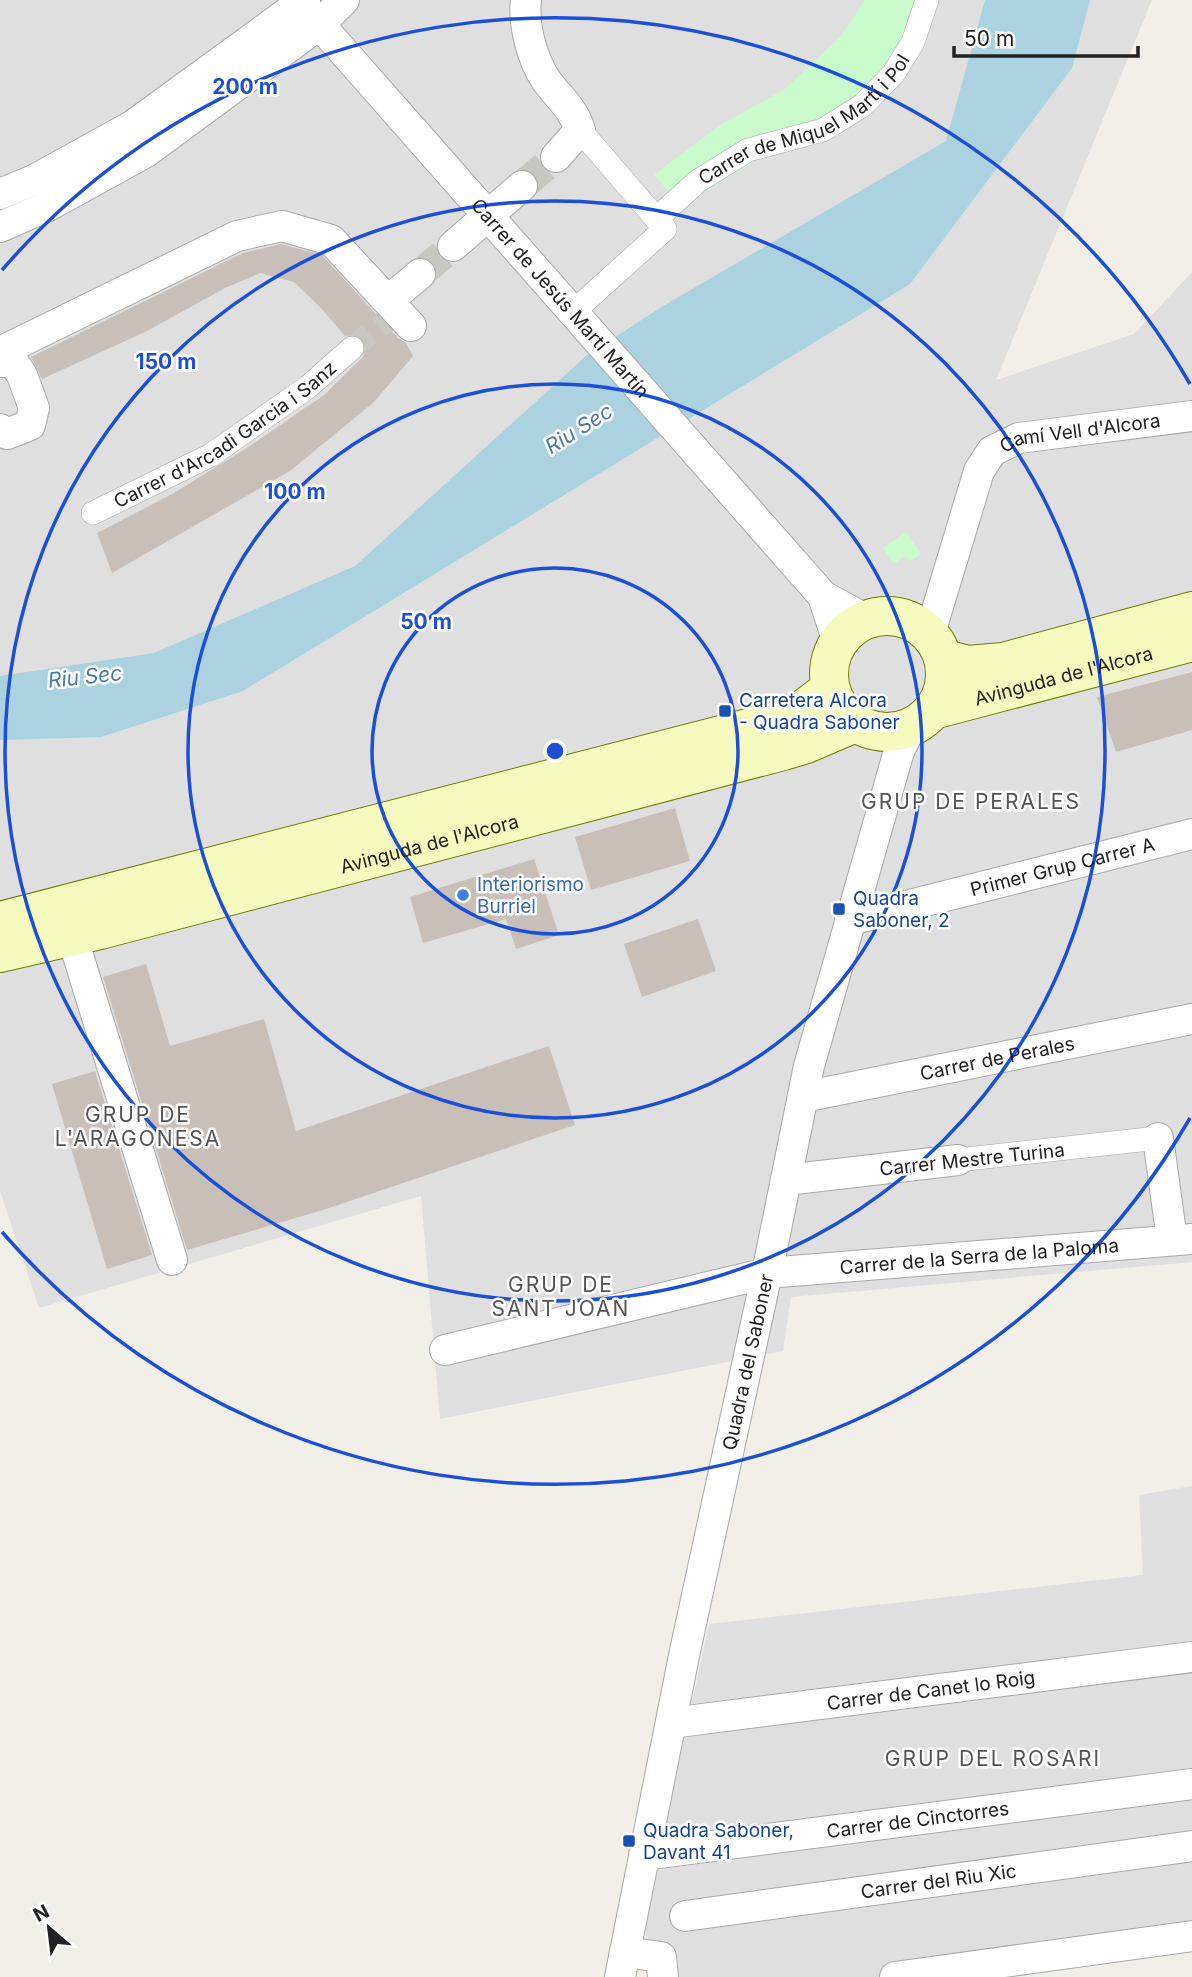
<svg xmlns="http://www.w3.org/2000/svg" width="1192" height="1977" font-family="Inter,sans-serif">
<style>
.residential{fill:#e0dfdf}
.park{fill:#c8facc}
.water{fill:#aad3df}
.building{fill:#c7bfb8}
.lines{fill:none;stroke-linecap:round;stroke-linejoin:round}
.pedestrian-tunnel{stroke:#c8c6c1;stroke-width:23;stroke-dasharray:23 11;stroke-linecap:butt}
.minor-tunnel{stroke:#c8c6c1;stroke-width:30;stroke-dasharray:30 15;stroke-linecap:butt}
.pedestrian-casing{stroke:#a9a9a9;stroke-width:24}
.minor-casing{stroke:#a9a9a9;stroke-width:32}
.secondary-casing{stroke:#707d05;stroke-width:40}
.pedestrian{stroke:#fff;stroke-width:23}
.minor{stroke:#fff;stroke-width:30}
.secondary{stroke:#f7fabf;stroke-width:38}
.ring{fill:none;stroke:#1d4ed8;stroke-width:3.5}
.transit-dot{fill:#1a4fb4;stroke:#fff;stroke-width:2.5}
.shop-dot{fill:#3f7fe0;stroke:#fff;stroke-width:2.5}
.labels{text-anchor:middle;stroke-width:5;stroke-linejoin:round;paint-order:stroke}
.street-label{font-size:19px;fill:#222;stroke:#fff}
.transit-label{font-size:19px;fill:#164399;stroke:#fff;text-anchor:start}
.shop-label{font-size:19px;fill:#366cbe;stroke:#fff;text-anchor:start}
.water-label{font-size:21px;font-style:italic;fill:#4a7aab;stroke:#fff}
.neighbourhood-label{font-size:21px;letter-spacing:2px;fill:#555;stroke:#fff}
.centre{fill:#1d4ed8;stroke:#fff;stroke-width:3.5}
.ring-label{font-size:21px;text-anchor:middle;font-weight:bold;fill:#1d4ed8;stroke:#fff;stroke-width:5;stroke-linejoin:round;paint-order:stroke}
</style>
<rect width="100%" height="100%" fill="#f2efe9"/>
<path class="residential" d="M0,0H1152L996,380L1134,334L1192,272V1262L791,1297L783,1351L440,1419L421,1196L39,1308L0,1191Z
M1192,1486V1947L959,1977H657L644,1924L709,1624L1143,1575L1139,1495Z"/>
<path class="park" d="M865,0H937L923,43L827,138L756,160L704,192L684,209L654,175L720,125L785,89L842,35Z
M906,532L921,554L910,561L905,556L894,564L883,548Z"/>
<path class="water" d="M985,0H1090L1072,68L910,284L243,691L101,737L0,740V676L154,653L355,566L586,356L663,306L946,141Z"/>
<path class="building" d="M281,244L322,255L398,338L406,343L413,356L374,402L290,471L112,573L97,533L174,493L250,446L324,395L362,358L365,352V345L357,335L345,336L321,308L294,282L260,273L225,288L145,332L42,379L31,357L243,253Z
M1192,672V730L1116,752L1097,697Z
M675,808L690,861L591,890L575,837Z
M534,859L559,935L516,949L506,919L423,943L410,897Z
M698,919L716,971L642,997L624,944Z
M146,964L170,1046L264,1019L296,1131L549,1046L575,1125L323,1210L187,1250L103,977Z
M95,1071L152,1255L107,1269L52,1084Z"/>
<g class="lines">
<path class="pedestrian-tunnel" d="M352,348L389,319"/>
<path class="minor-tunnel" d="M522,186L556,157
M420,274L453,246"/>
<g class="pedestrian-casing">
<g id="pedestrian">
<path id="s1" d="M656,219L698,181L748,150L823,130L863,105L894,73L913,42L927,0"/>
<path d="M573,312L665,229L580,130"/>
<path id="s2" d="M93,513L211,455L308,387L352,348"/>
<path d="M958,1160L1158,1138"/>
</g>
</g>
<g class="minor-casing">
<g id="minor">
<path id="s3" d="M298,0L823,596L865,619"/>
<path d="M526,0C523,25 532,59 546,80C559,98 573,108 580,130L556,157"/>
<path d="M0,194L36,179L132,126L305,0"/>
<path d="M0,227L48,206L146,152L320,24L344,0"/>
<path d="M453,246L522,186"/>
<path d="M389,300L420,274"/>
<path d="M0,352L237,236L282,226L331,240L411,326"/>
<path d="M0,362H13L22,375L34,408L30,425L7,434L0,429"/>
<path d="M823,596L838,642"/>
<path id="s4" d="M930,633L979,471L992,451L1019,438L1192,416"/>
<path id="s5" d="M850,920L1192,834"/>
<path d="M72,936L172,1260"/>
<path id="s6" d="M803,1097L1192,1019"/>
<path d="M1158,1138L1172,1240"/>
<path d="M786,1180L958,1160"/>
<path id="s7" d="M445,1350L767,1273L1192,1239"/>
<path id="s8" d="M671,1723L1192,1657"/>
<path id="s9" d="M644,1855L1192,1784"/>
<path id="s10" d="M685,1916L1192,1846"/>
<path d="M625,1952L661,1957L663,1977"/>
<path id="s11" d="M620,1977L685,1651L767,1273L809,1066L899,751L911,727"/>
<path d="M895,1977L1192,1936"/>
</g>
</g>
<g class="secondary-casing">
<g id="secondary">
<circle cx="887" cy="674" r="58"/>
<path d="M944,659L968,665L1003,662L1192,611"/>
<path id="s12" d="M933,710L1192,642"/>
<path d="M0,921L775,721L805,708L830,689"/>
<path id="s13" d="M0,953L100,930L783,751L806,744L855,723"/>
</g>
</g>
<use href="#pedestrian" class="pedestrian"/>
<use href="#minor" class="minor"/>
<use href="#secondary" class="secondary"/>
</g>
<g class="ring">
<circle cx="555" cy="751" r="183"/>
<circle cx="555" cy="751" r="367"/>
<circle cx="555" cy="751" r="550"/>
<path d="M1190 1118A733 733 0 0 1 2 1232M2 270A733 733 0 0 1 1190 384"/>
</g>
<g class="transit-dot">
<rect x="718" y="704" width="14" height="14" rx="3.5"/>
<rect x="832" y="902" width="14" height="14" rx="3.5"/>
<rect x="622" y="1834" width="14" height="14" rx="3.5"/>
</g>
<circle class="shop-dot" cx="463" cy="895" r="7"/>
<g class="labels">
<g class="street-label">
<text dy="7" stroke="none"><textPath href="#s1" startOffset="182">Carrer de Miquel Martí i Pol</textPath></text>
<text dy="7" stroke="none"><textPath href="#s3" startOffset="397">Carrer de Jesús Martí Martín</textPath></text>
<text dy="7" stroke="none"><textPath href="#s2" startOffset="154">Carrer d'Arcadi Garcia i Sanz</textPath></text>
<text dy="7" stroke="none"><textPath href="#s4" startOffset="284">Camí Vell d'Alcora</textPath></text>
<text dy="7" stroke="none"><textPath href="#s12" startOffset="135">Avinguda de l'Alcora</textPath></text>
<text dy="7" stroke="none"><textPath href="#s13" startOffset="443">Avinguda de l'Alcora</textPath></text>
<text dy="7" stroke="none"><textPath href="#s5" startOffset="219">Primer Grup Carrer A</textPath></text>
<text dy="7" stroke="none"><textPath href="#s6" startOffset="198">Carrer de Perales</textPath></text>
<text transform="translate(972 1159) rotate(-6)" y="7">Carrer Mestre Turina</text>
<text dy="7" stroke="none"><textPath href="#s7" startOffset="544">Carrer de la Serra de la Paloma</textPath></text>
<text dy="7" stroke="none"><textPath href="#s11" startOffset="628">Quadra del Saboner</textPath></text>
<text dy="7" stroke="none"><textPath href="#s8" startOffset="262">Carrer de Canet lo Roig</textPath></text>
<text dy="7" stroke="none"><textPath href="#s9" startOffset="276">Carrer de Cinctorres</textPath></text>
<text dy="7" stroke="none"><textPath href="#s10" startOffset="256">Carrer del Riu Xic</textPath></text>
</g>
<g class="transit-label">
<text x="739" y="707">Carretera Alcora<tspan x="739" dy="22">- Quadra Saboner</tspan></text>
<text x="853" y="905">Quadra<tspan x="853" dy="22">Saboner, 2</tspan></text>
<text x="643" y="1837">Quadra Saboner,<tspan x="643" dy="22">Davant 41</tspan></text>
</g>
<g class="shop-label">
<text x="477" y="891">Interiorismo<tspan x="477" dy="22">Burriel</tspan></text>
</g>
<g class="water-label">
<text transform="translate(579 429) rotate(-32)" y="7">Riu Sec</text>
<text transform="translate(85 677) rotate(-6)" y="7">Riu Sec</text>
</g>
<g class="neighbourhood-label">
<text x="971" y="809">GRUP DE PERALES</text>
<text x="138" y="1122">GRUP DE<tspan x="138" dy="24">L'ARAGONESA</tspan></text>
<text x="561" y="1292">GRUP DE<tspan x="561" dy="24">SANT JOAN</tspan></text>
<text x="993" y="1766">GRUP DEL ROSARI</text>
</g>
</g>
<circle cx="555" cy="751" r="10" class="centre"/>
<g class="ring-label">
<text x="245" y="94">200 m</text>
<text x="166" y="369">150 m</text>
<text x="295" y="499">100 m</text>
<text x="426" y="629">50 m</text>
</g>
<g transform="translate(49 1928) rotate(332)" stroke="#ffffff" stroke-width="5" paint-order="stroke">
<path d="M0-5L12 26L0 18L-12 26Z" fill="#222222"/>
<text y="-10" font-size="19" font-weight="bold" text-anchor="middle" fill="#222222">N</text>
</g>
<path d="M954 46v10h184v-10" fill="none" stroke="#222222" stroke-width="3.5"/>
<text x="964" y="46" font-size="21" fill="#222222" stroke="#ffffff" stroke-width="5" paint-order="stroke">50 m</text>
</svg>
